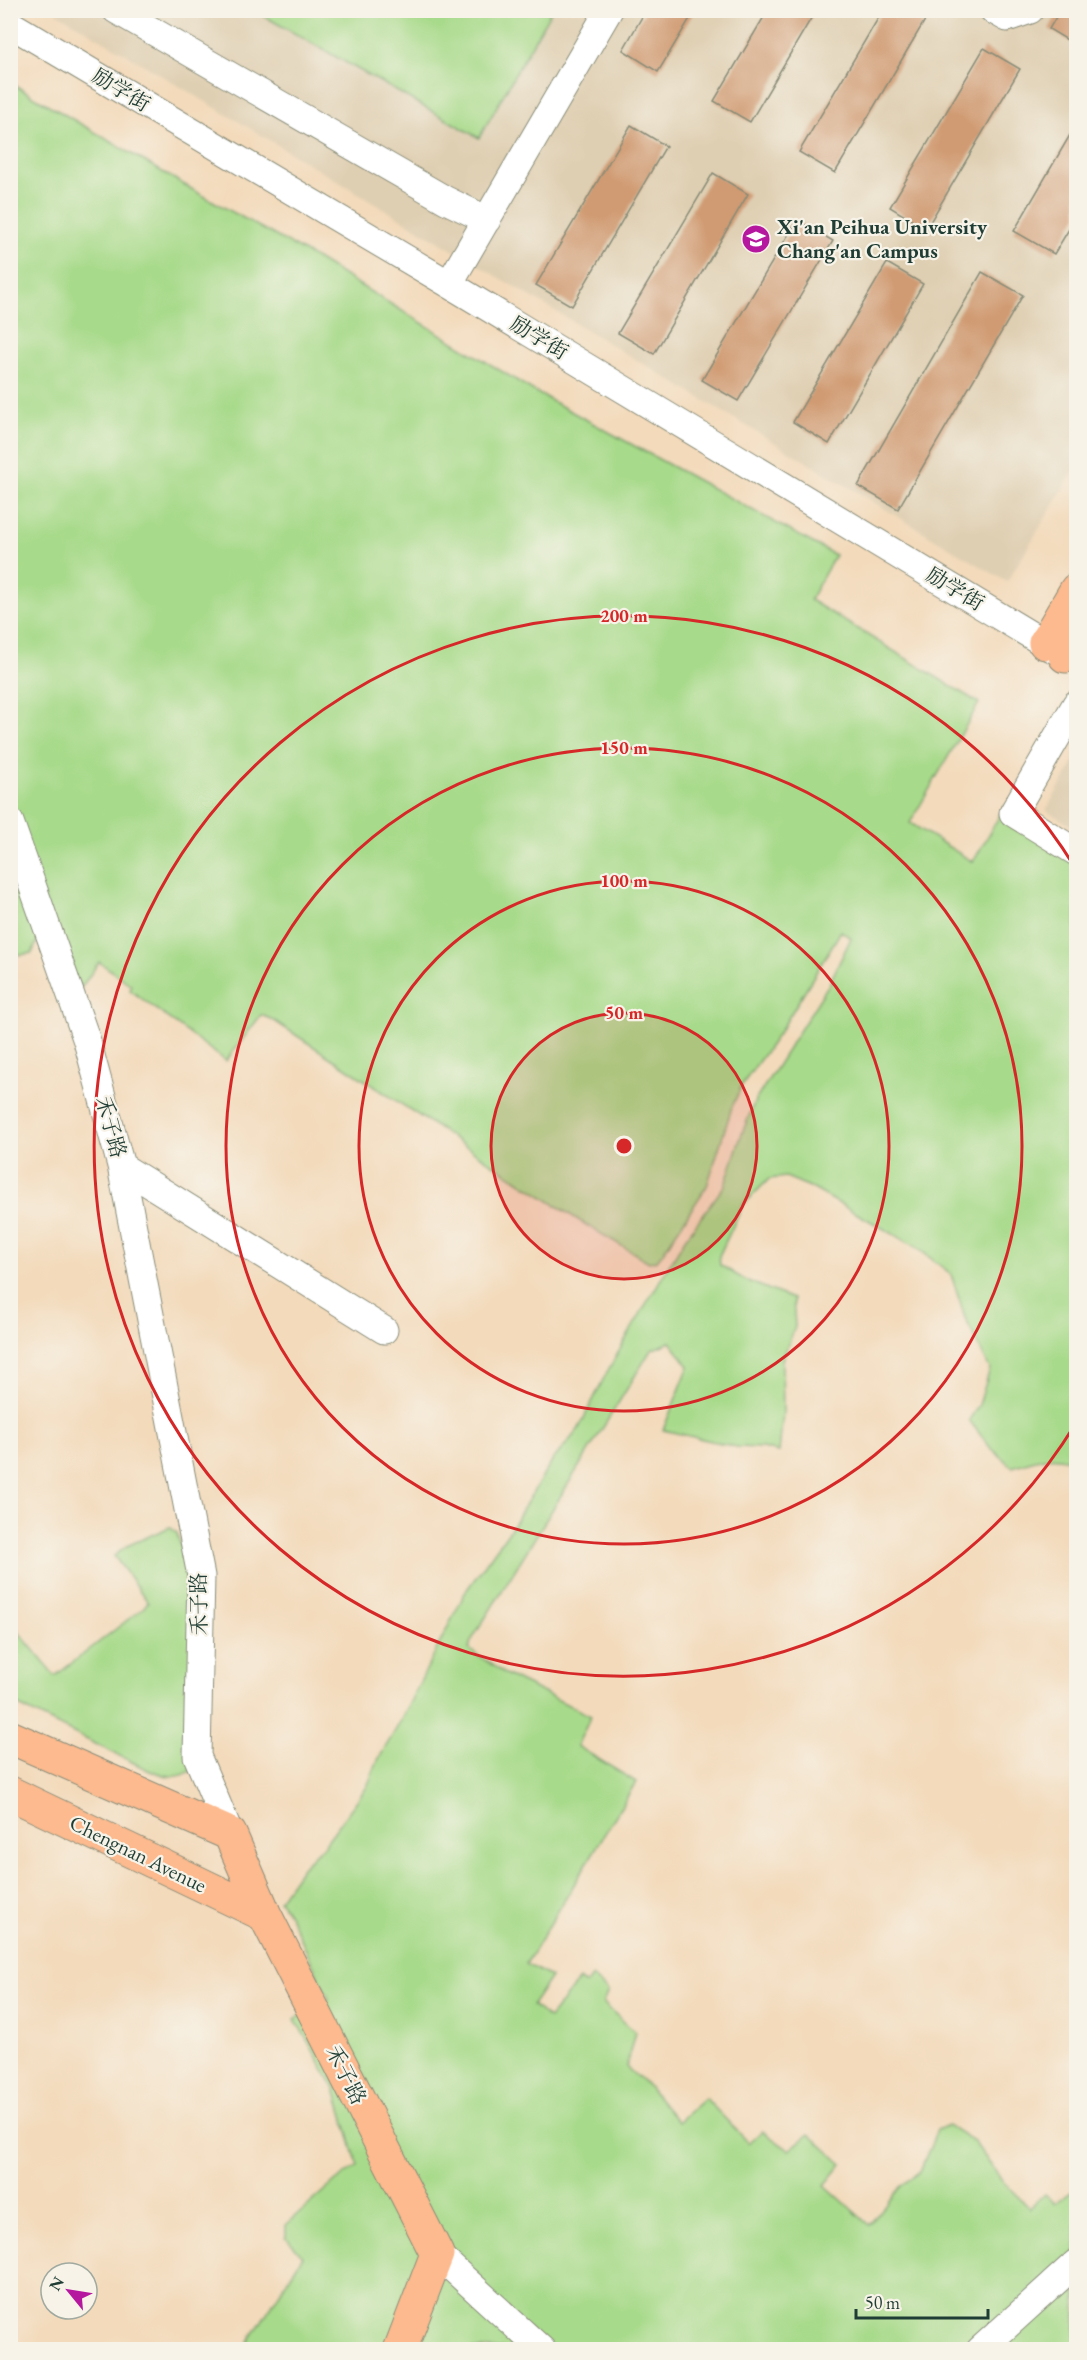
<svg xmlns="http://www.w3.org/2000/svg" width="1087" height="2360" font-family="'EB Garamond','Noto Serif SC',serif">
<style>
.built{fill:#dfcfb2}
.green{fill:#a7da8a;stroke:#638c5f;stroke-width:1.5}
.building{fill:#d09b73}
.lines{fill:none;stroke-linecap:round;stroke-linejoin:round}
.minor-casing{stroke:#898c78;stroke-width:29}
.major-casing{stroke:#898c78;stroke-width:35}
.minor{stroke:#fff;stroke-width:27}
.major{stroke:#fcba8e;stroke-width:33}
.ring{fill:none;stroke:#d62828;stroke-width:3}
.labels{text-anchor:middle;stroke-width:4.5;stroke-linejoin:round;paint-order:stroke}
.street-label{font-size:21px;fill:#1f3d34;stroke:#f7f3e8}
.poi-label{font-size:21px;font-weight:bold;fill:#1f3d34;stroke:#f7f3e8;text-anchor:start}
.centre{fill:#d62828;stroke:#f7f3e8;stroke-width:3}
.ring-label{font-size:18px;text-anchor:middle;font-weight:bold;fill:#d62828;stroke:#f7f3e8;stroke-width:4.5;stroke-linejoin:round;paint-order:stroke}
</style>
<rect width="100%" height="100%" fill="#f7f3e8"/>
<filter id="ink" filterUnits="userSpaceOnUse"><feTurbulence type="fractalNoise" baseFrequency=".0167" numOctaves="2"/><feDisplacementMap in="SourceGraphic" scale="12" xChannelSelector="R" yChannelSelector="G"/><feConvolveMatrix kernelMatrix="1 2 1 2 8 2 1 2 1" color-interpolation-filters="sRGB"/></filter>
<filter id="wash" filterUnits="userSpaceOnUse"><feTurbulence type="fractalNoise" baseFrequency=".008" numOctaves="4" result="noise"/><feDisplacementMap in="SourceGraphic" scale="24" xChannelSelector="R" yChannelSelector="G"/><feGaussianBlur stdDeviation="1.35" result="paint"/><feColorMatrix in="noise" values="0 0 0 0 0 0 0 0 0 0 0 0 0 0 0 0 0 1.4 0 .05"/><feComposite in="paint" operator="in"/></filter>
<g filter="url(#wash)">
<rect width="100%" height="100%" fill="#f3dabb"/>
<path class="built" d="M54,11H1076V467L1007,582Z
M1076,759V829L1046,810Z"/>
<path class="green" d="M255,11H551L479,138Z
M11,83L200,194L310,255L539,394L835,555L810,600L979,703L910,823L973,862L1005,806L1076,852V1464C1055,1451 1034,1460 1012,1467L989,1446L969,1420L979,1405L990,1369L965,1318L951,1274L916,1247L810,1187L786,1177L769,1179L743,1205L719,1256L720,1265L745,1280L793,1299L795,1327L782,1360L783,1413L779,1452L762,1448L737,1447L663,1430L689,1366L670,1342L651,1350L471,1641L469,1649L505,1674L591,1716L577,1746L636,1782L526,1964L551,1977L532,2005L549,2018L579,1980L586,1984L592,1977L608,1991L603,2003L635,2032L626,2067L650,2088L678,2122L705,2098L749,2143L762,2131L789,2150L809,2134L842,2164L825,2185L869,2225L900,2187L921,2170L937,2130L948,2125L974,2142L1005,2184L1030,2208L1045,2194L1055,2203L1076,2189V2349H244L303,2256L286,2237V2225L336,2181L358,2166L335,2089L295,2019L329,1999L290,1916L279,1900L302,1867L324,1845L367,1787L378,1760L398,1726L466,1591L512,1527L552,1461L578,1430L607,1372L646,1304L685,1239L725,1185L741,1136L755,1101L829,984L851,938L841,931L781,1030L742,1085L732,1107L707,1186L662,1254L657,1260L649,1262L583,1223L273,1020L261,1015L226,1061L130,990L131,985L99,962L81,988L40,935L32,953L20,955L11,950Z
M170,1527L177,1533L186,1567L194,1643L192,1770C179,1780 165,1776 150,1771L11,1702L10,1636L17,1630L55,1676L143,1608L148,1602L114,1556L127,1546Z"/>
<g id="blocks">
<path class="building" d="M646,10H695L658,72L623,50Z
M768,10H816L750,122L714,101Z
M883,10H931L835,173L799,152Z
M1060,10H1077V46L1049,29Z
M984,48L1020,69L926,229L890,207Z
M1077,123V216L1054,254L1014,231Z
M631,125L666,146L572,306L536,285Z
M713,173L748,194L654,354L618,333Z
M797,220L833,241L738,401L702,380Z
M887,263L923,284L829,444L793,422Z
M982,272L1023,295L898,509L858,486Z"/>
</g>
</g>
<g filter="url(#ink)">
<use href="#blocks" fill-opacity="0" stroke="#898c78" stroke-width="1.5"/>
<g class="lines">
<g class="minor-casing">
<path id="minor" d="M116,10L446,200L487,220
M993,10L1007,18L1030,10
M10,24L449,284L1062,654
M449,284L609,10
M1076,704L1013,813L1076,852
M10,822L87,1041L121,1166L201,1576L197,1756L230,1834
M121,1166L384,1330
M437,2254L542,2350
M980,2350L1076,2263"/>
</g>
<g class="major-casing">
<path id="major" d="M1045,643L1076,590
M1065,656L1076,637
M10,1737L230,1834L265,1915L437,2254L400,2350
M10,1793L265,1915"/>
</g>
<use href="#minor" class="minor"/>
<use href="#major" class="major"/>
</g>
</g>
<circle cx="624" cy="1146" r="133" fill="#d62828" fill-opacity=".12"/>
<g class="ring">
<circle cx="624" cy="1146" r="133"/>
<circle cx="624" cy="1146" r="265"/>
<circle cx="624" cy="1146" r="398"/>
<path d="M1076 1423A530 530 0 1 1 1076 869"/>
</g>
<defs>
<g id="university-disc" transform="scale(1.5)"><circle r="9.5" fill="#b5179e" stroke="#f7f3e8"/><path d="M0-5L7-2L0 1L-7-2ZM-4 1L0 2.5L4 1V4Q0 6-4 4Z" fill="#fff"/></g>
</defs>
<g fill-rule="evenodd">
<use href="#university-disc" x="756" y="239"/>
</g>
<g class="labels">
<g class="street-label">
<text transform="translate(121 90) rotate(31)" y="7">励学街</text>
<text transform="translate(539 338) rotate(31)" y="7">励学街</text>
<text transform="translate(955 589) rotate(31)" y="7">励学街</text>
<text transform="translate(111 1127) rotate(75)" y="7">禾子路</text>
<text transform="translate(199 1604) rotate(-91)" y="7">禾子路</text>
<text transform="translate(138 1854) rotate(26)" y="7">Chengnan Avenue</text>
<text transform="translate(346 2075) rotate(63)" y="7">禾子路</text>
</g>
<g class="poi-label">
<text x="777" y="234">Xi'an Peihua University<tspan x="777" dy="24">Chang'an Campus</tspan></text>
</g>
</g>
<circle cx="624" cy="1146" r="9" class="centre"/>
<g class="ring-label">
<text x="624" y="622">200 m</text>
<text x="624" y="754">150 m</text>
<text x="624" y="887">100 m</text>
<text x="624" y="1019">50 m</text>
</g>
<rect width="1087" height="2360" fill="none" stroke="#f7f3e8" stroke-width="36"/>
<g transform="translate(69 2291) rotate(300)"><circle r="28" fill="#f7f3e8" stroke="#a1aaa0" stroke-width="1.5"/>
<path d="M0-4.5L10 22L0 15L-10 22Z" fill="#b5179e"/>
<text y="-9" font-size="16" font-weight="bold" text-anchor="middle" fill="#1f3d34">N</text>
</g>
<path d="M856 2309v9h132v-9" fill="none" stroke="#1f3d34" stroke-width="3"/>
<text x="865" y="2309" font-size="18" fill="#1f3d34" stroke="#f7f3e8" stroke-width="4.5" paint-order="stroke">50 m</text>
</svg>
